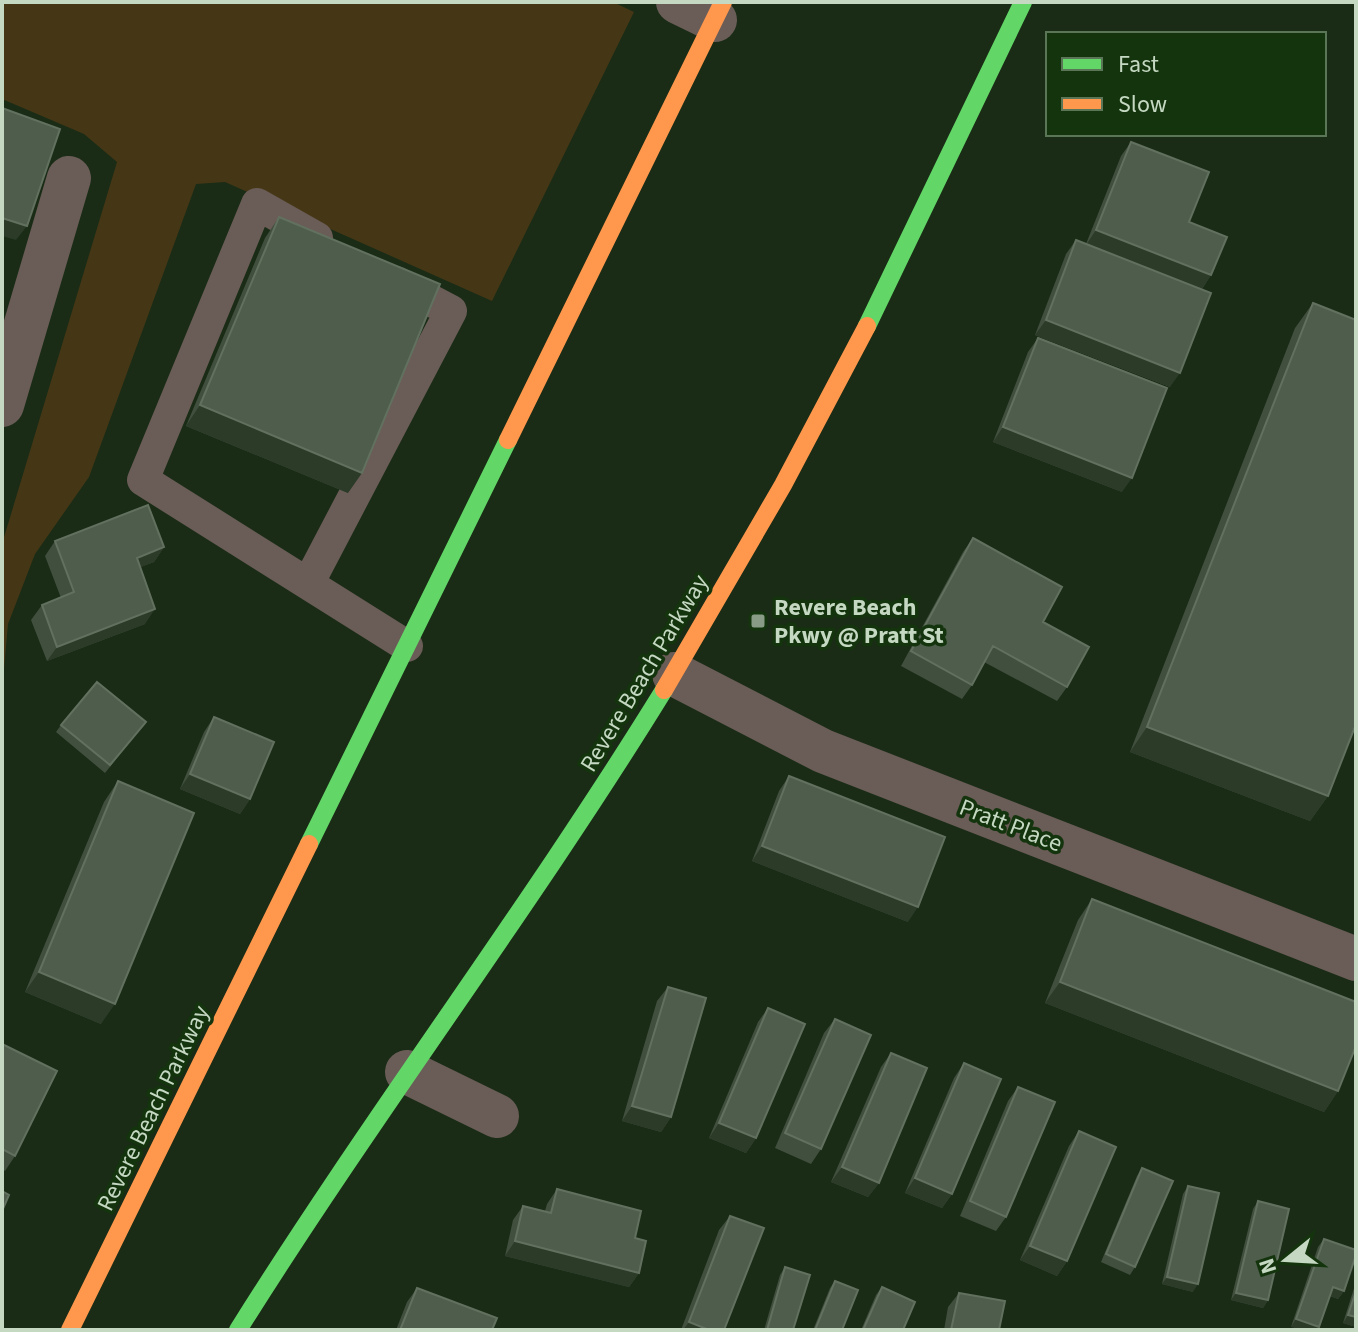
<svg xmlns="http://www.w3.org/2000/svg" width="1358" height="1332" font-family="'Source Sans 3',sans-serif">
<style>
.green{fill:#453716}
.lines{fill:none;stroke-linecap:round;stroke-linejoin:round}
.lane{stroke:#6a5c57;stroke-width:32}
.street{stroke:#6a5c57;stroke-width:44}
.fast{stroke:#63d668;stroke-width:18}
.slow{stroke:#ff974d;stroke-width:18}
.wall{fill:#414f3e}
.shaded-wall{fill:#2b3b28}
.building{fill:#4f5e4c;stroke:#62715f;stroke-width:2}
.poi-dot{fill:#899c86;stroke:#14340e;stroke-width:3}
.labels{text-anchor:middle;stroke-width:7;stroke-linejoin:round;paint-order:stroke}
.poi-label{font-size:24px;font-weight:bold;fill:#c5d8c2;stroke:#14340e;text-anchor:start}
.street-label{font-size:24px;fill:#c5d8c2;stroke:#14340e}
</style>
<rect width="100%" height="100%" fill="#1a2c16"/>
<path class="green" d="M2,2H613L634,12L492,301L225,182L196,184L89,477L35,554L8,624L2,692V544L117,162L84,134L2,99Z"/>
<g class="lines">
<path class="lane" d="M317,238L257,204L143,480L407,646
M309,582L451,311L396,282"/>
<path class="street" d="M678,2L715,20
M2,405L69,178
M674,674L823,751L1356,959
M407,1072L497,1116"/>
<path class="fast" d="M867,326L1023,2
M309,844L508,440
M238,1330C374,1113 529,909 664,690"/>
<path class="slow" d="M508,440L723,2
M664,690L783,485L867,326
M70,1330L309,844"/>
</g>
<path class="wall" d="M1131,142L1189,222L1211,275L1202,289L1170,387L1035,335L1066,254L1076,240L1086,244L1121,156Z
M279,217L348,493L186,426L265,238Z
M1313,303L1328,796L1310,821L1130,752L1295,328Z
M1038,338L1122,492L993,442L1028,352Z
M973,538L1067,687L1057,701L984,662L972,685L962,699L901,666L963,552Z
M55,541L164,547L154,562L140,567L145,624L47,661L31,620L42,605L61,598L45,556Z
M214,717L250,799L240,814L180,789L204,732Z
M146,722L105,773L56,732L61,725Z
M789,776L908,922L752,861L779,791Z
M118,781L101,1024L25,992L104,802Z
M1092,899L1338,1091L1324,1112L1045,1003L1078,920Z
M668,987L671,1117L661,1132L622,1121L657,1001Z
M768,1008L756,1138L746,1153L709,1138L758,1022Z
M835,1019L821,1149L811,1164L775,1148L824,1033Z
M2,1044L15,1156L5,1171L2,1169Z
M891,1053L879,1183L868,1197L831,1182L881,1067Z
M964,1063L952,1194L942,1208L905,1193L954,1078Z
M1018,1087L1006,1217L996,1231L960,1216L1008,1101Z
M1079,1131L1067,1261L1057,1276L1020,1260L1069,1146Z
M1142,1168L1135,1267L1130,1275L1101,1262L1137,1176Z
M1188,1186L1193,1292L1162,1284L1183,1194Z
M557,1189L635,1238L639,1273L629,1287L505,1256L513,1220L523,1206L545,1211L547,1204Z
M1258,1201L1268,1300L1263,1308L1231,1300L1253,1209Z
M730,1216L724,1330H681L719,1230Z
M1324,1239L1344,1291L1338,1299L1330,1296L1291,1327L1318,1247Z
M785,1267L793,1330H764L780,1275Z
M835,1281L842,1330H813L830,1288Z
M1356,1282V1327L1343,1323Z
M882,1287L903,1330H861L876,1295Z
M417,1288L492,1330H396L407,1302Z
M959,1293L999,1330H944L948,1307Z"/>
<path class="shaded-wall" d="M2,218L27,226L16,240L2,236Z
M1096,230L1211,275L1201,290L1086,245Z
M1046,320L1180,373L1170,387L1035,335Z
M200,405L362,473L348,493L186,426Z
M1003,427L1132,478L1122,492L993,442Z
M164,547L154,562L126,573L137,558Z
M155,609L145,624L47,661L57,647Z
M1147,727L1328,796L1310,821L1130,752Z
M190,774L250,799L240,814L180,789Z
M762,846L918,907L908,922L752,861Z
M39,972L115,1004L101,1024L25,992Z
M1060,982L1338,1091L1324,1112L1045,1003Z
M632,1106L671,1117L661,1132L622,1121Z
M719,1123L756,1138L746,1153L709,1138Z
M842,1167L879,1183L868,1197L831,1182Z
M915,1178L952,1194L942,1208L905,1193Z
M515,1241L639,1273L629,1287L505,1256Z
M1030,1246L1067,1261L1057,1276L1020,1260Z
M1167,1277L1198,1284L1193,1292L1162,1284Z
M1333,1287L1344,1291L1338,1299L1328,1295Z
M1236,1293L1268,1300L1263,1308L1231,1300Z
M1348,1315L1356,1317V1327L1343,1323Z
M1296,1319L1319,1327L1317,1330H1301L1291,1327Z
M689,1322L709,1330H683Z"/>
<path class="building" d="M2,108L60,129L27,226L2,218Z
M1131,142L1209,172L1189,222L1227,237L1211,275L1096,230Z
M279,217L440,284L362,473L200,405Z
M1076,240L1211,293L1180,373L1046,320Z
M1313,303L1356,320V724L1328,796L1147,727Z
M1038,338L1167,388L1132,478L1003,427Z
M148,505L164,547L137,558L155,609L57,647L42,605L74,592L55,541Z
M973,538L1062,587L1043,622L1089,647L1067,687L993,646L972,685L911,651Z
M97,682L146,722L110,765L61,725Z
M214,717L274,742L250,799L190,774Z
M789,776L945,837L918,907L762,846Z
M118,781L194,813L115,1004L39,972Z
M1092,899L1356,1002V1046L1338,1091L1060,982Z
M668,987L706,998L671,1117L632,1106Z
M768,1008L805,1024L756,1138L719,1123Z
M835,1019L871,1035L821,1149L785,1133Z
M2,1044L57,1071L15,1156L2,1149Z
M891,1053L927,1068L879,1183L842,1167Z
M964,1063L1001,1079L952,1194L915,1178Z
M1018,1087L1055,1102L1006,1217L970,1201Z
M1079,1131L1116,1147L1067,1261L1030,1246Z
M1142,1168L1173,1181L1135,1267L1106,1254Z
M1188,1186L1219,1193L1198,1284L1167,1277Z
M557,1189L641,1211L635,1238L646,1241L639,1273L515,1241L523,1206L551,1213Z
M2,1191L9,1195L2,1211Z
M1258,1201L1289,1209L1268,1300L1236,1293Z
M730,1216L764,1228L724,1330H709L689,1322Z
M1324,1239L1356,1250V1255L1344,1291L1333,1287L1319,1327L1296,1319Z
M785,1267L810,1275L793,1330H767Z
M835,1281L858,1290L842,1330H815Z
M882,1287L915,1302L903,1330H863Z
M417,1288L497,1318L492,1330H400Z
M1356,1291V1317L1348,1315Z
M959,1293L1005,1301L999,1330H951Z"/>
<rect class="poi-dot" x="750" y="613" width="16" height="16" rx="4"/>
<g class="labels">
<g class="poi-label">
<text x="774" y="615">Revere Beach<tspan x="774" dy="28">Pkwy @ Pratt St</tspan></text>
</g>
<g class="street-label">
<text transform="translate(644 673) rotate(-59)" y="8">Revere Beach Parkway</text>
<text transform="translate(1011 825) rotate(21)" y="8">Pratt Place</text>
<text transform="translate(153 1108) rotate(-64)" y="8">Revere Beach Parkway</text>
</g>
</g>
<rect width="1358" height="1332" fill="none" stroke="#c5d8c2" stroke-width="8"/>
<rect x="1046" y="32" width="280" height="104" fill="#14340e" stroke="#5b7656" stroke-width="2"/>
<rect x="1062" y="58" width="40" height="12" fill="#63d668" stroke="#5b7656" stroke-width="2"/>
<text x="1118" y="72" font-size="24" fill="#c5d8c2">Fast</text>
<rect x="1062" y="98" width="40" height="12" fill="#ff974d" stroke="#5b7656" stroke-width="2"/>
<text x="1118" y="112" font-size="24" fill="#c5d8c2">Slow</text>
<g transform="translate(1286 1260) rotate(252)" stroke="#14340e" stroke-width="6" paint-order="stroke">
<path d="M0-6L14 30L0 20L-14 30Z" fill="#c5d8c2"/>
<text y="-12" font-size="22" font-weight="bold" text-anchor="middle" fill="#c5d8c2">N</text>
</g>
</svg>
